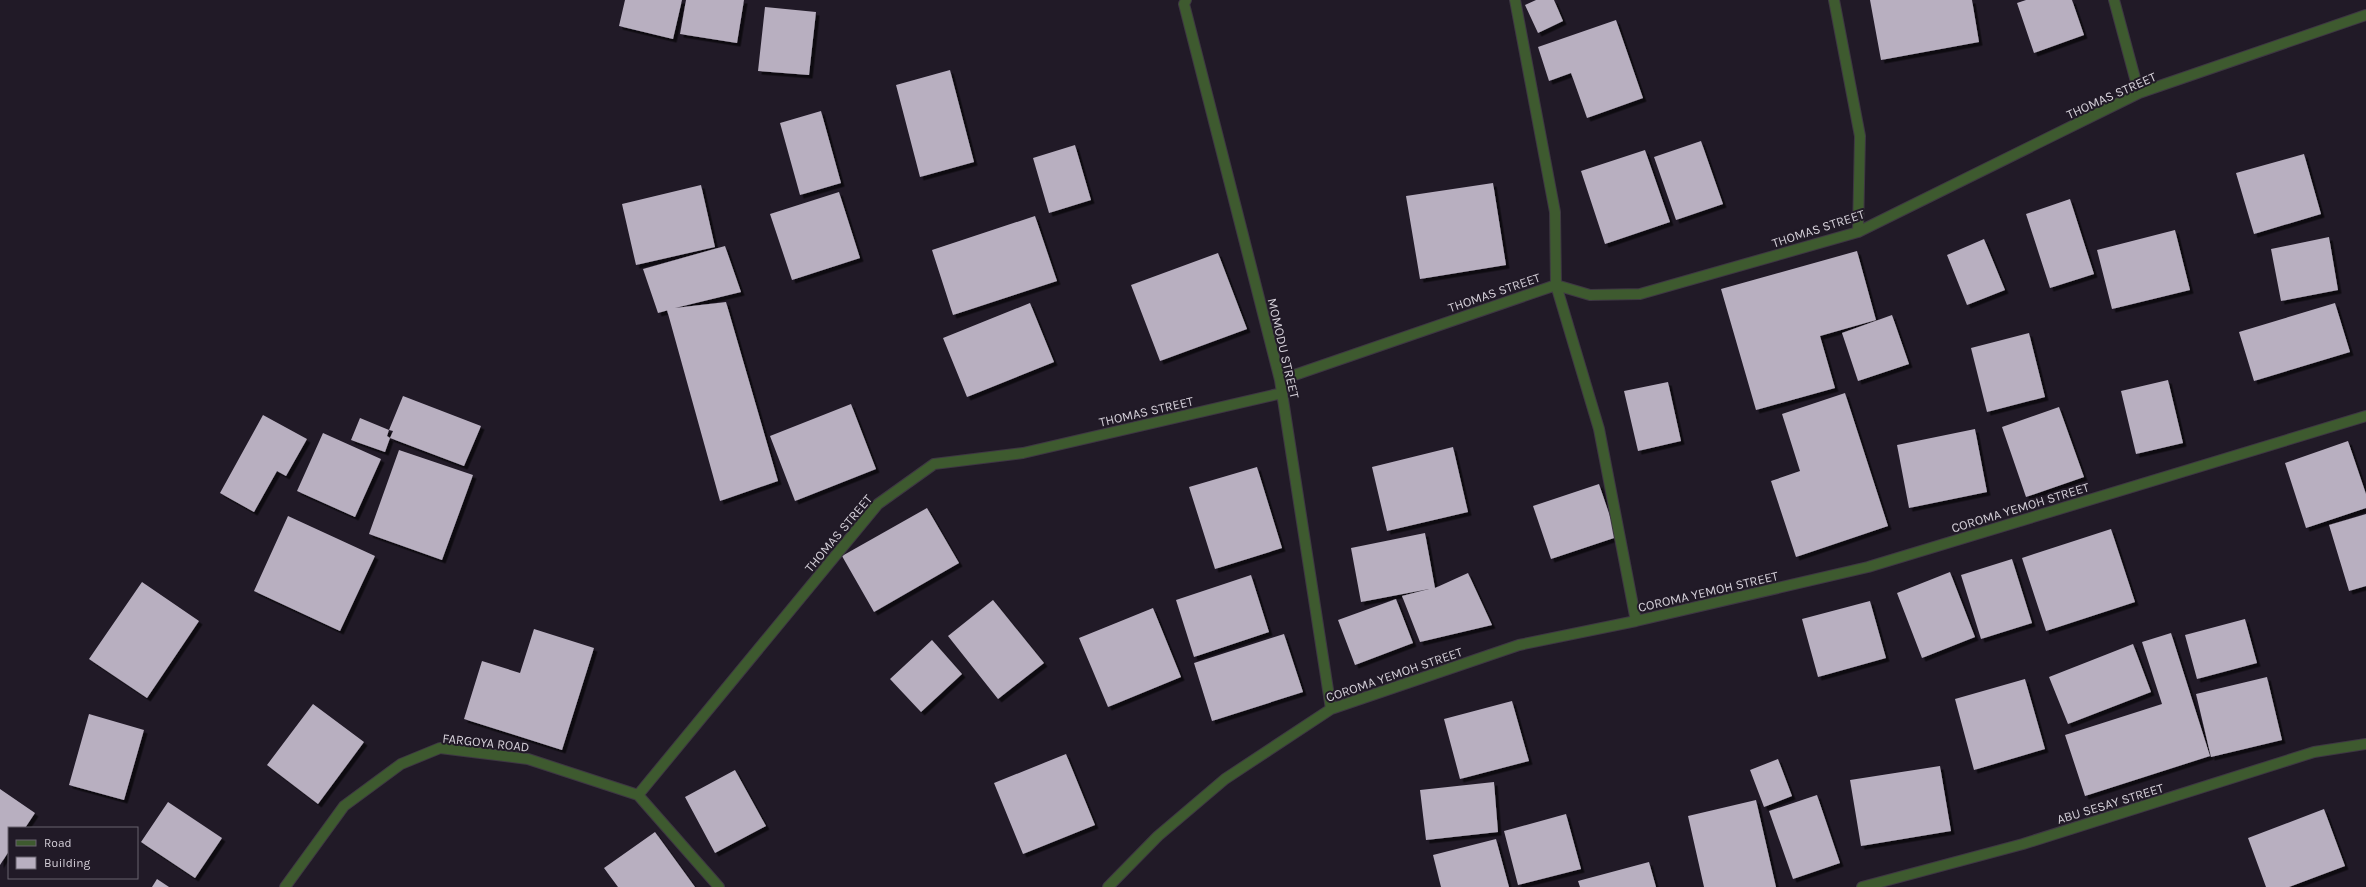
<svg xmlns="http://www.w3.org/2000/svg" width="2366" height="887" font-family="Karla,sans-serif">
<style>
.building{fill:#b8afc0;filter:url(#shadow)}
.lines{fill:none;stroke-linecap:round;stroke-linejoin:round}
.minor-casing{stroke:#3e3743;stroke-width:12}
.minor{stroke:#3e5a2f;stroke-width:10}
.labels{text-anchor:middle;stroke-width:4;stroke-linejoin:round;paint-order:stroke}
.street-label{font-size:13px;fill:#d4cfd8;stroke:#211a27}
</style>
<defs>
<filter id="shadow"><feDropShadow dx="3.5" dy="3.5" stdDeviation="0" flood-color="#0009"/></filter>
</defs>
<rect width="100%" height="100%" fill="#211a27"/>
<path class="building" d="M625,0H682L673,39L619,26Z
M686,0H744L737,43L680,34Z
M1536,0H1554L1563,21L1538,33L1525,5Z
M1870,0H1972L1979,42L1881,60Z
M2026,0H2072L2084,35L2034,53L2017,3Z
M765,7L816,12L809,75L758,71Z
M1616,20L1643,98L1587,118L1571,73L1549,81L1538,47Z
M950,70L974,162L920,177L896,85Z
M821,111L841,183L800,195L780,123Z
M1701,141L1723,204L1676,220L1654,157Z
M1075,145L1091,200L1049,213L1033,158Z
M1645,150L1670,222L1605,244L1581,171Z
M2304,154L2321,214L2254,234L2236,173Z
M1493,183L1506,265L1420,279L1406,196Z
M701,185L715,247L636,265L622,204Z
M839,192L860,258L792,280L770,214Z
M2070,199L2094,274L2050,288L2026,214Z
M1035,216L1057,281L953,315L932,250Z
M2175,230L2190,290L2112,309L2097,250Z
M2329,237L2338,290L2281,301L2271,249Z
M1984,239L2005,290L1967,305L1947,255Z
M725,246L741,292L675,308L726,302L778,481L720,501L667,310L672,309L658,313L643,269Z
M1857,251L1876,320L1820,336L1835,388L1756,410L1721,289Z
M1218,253L1247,329L1160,361L1131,285Z
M1030,303L1054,362L967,397L943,338Z
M2335,303L2350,352L2254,381L2239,332Z
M1892,315L1909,364L1858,381L1842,333Z
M2029,333L2045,397L1987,412L1971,348Z
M2168,380L2183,443L2136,454L2121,391Z
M1668,382L1681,441L1638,451L1624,391Z
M1845,393L1888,526L1796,557L1771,481L1800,471L1782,414Z
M403,396L481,426L464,466L390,438L393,431L389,430Z
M851,404L876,469L795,501L770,436Z
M2059,407L2084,477L2026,497L2002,427Z
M263,415L307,439L286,476L277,471L254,512L220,493Z
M360,418L389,430L387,436L390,438L385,452L351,440Z
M1975,429L1987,492L1909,508L1897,445Z
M323,433L381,459L355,517L297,491Z
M2348,441L2366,494V508L2306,528L2285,463Z
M1453,447L1468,512L1387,531L1372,467Z
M399,450L473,475L442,560L369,534Z
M1257,467L1282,548L1215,569L1189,487Z
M1599,484L1617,537L1551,559L1533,506Z
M927,508L959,563L874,612L842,556Z
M2366,514V586L2349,591L2329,525Z
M288,516L375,556L340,631L254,591Z
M2111,529L2135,602L2046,631L2022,558Z
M1425,533L1435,588L1468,573L1492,625L1420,642L1402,596L1429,589L1361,602L1351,548Z
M2012,559L2032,623L1981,639L1961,575Z
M1950,572L1975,637L1922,658L1897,593Z
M1251,575L1269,632L1194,657L1176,600Z
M142,582L199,621L147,698L89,659Z
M1396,599L1413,643L1355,665L1338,620Z
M993,600L1044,663L998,699L948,636Z
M1870,601L1886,658L1818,677L1802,619Z
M1153,608L1181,677L1108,707L1079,638Z
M2245,619L2257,663L2197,679L2185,635Z
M534,629L594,648L562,750L464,719L482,661L520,673Z
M2171,633L2210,756L2085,796L2065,735L2162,704L2142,642Z
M1284,634L1303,692L1212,721L1194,663Z
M932,640L962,674L921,712L890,679Z
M2133,644L2151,692L2068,724L2049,677Z
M2267,677L2282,740L2211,757L2196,694Z
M2025,679L2045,749L1974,770L1955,699Z
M1512,701L1529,761L1460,779L1444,719Z
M313,704L364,742L318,804L267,765Z
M89,714L144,730L124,800L69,785Z
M1066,754L1095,825L1023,854L994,783Z
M1778,759L1792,796L1764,807L1750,770Z
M1940,766L1951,831L1861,846L1850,780Z
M735,770L766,826L715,853L685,797Z
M1494,782L1498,832L1426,840L1420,790Z
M0,789L35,813L25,828H9V851L0,865Z
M1817,795L1840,863L1793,879L1769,811Z
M1756,800L1776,887H1704L1688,816Z
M168,802L222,838L195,878L141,842Z
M2324,809L2345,866L2289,887H2266L2248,838Z
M1566,814L1581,869L1518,885L1504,831Z
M655,832L695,887H618L604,868Z
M1496,839L1509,887H1441L1433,855Z
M1649,862L1656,887H1580L1578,881Z
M157,879L169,887H152Z"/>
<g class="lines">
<g class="minor-casing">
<path id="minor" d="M1186,0L1184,4L1280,380L1331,709
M1515,0L1555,212L1556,285L1599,429L1636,621
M1834,0L1860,136L1858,232
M2114,0L2139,93
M1280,380L1556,285L1590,295L1640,294L1858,232L2139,93L2366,15
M638,795L878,504L934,464L1023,453L1282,393
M285,887L344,806L401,764L440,748L528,759L638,795L719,887
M1108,887L1158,836L1225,779L1331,709L1519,645L1636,621L1868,567L2366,416
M1862,887L2023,844L2314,752L2366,744"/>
</g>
<use href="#minor" class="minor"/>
</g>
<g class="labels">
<g class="street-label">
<text transform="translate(2111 95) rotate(-24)" y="5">THOMAS STREET</text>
<text transform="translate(1818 228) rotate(-18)" y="5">THOMAS STREET</text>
<text transform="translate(1494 292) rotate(-19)" y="5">THOMAS STREET</text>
<text transform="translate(1284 348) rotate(77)" y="5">MOMODU STREET</text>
<text transform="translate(1146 411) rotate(-13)" y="5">THOMAS STREET</text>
<text transform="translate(2020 507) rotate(-17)" y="5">COROMA YEMOH STREET</text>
<text transform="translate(838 533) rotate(-50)" y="5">THOMAS STREET</text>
<text transform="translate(1708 591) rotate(-13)" y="5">COROMA YEMOH STREET</text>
<text transform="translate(1394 674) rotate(-19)" y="5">COROMA YEMOH STREET</text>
<text transform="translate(486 742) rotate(6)" y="5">FARGOYA ROAD</text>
<text transform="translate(2110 803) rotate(-17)" y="5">ABU SESAY STREET</text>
</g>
</g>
<rect x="8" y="827" width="130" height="52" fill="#211a27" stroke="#69626e"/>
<rect x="16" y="840" width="20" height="6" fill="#3e5a2f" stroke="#69626e"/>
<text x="44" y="847" font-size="12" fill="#d4cfd8">Road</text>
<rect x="16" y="857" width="20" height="12" fill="#b8afc0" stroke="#69626e"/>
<text x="44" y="867" font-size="12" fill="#d4cfd8">Building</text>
</svg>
